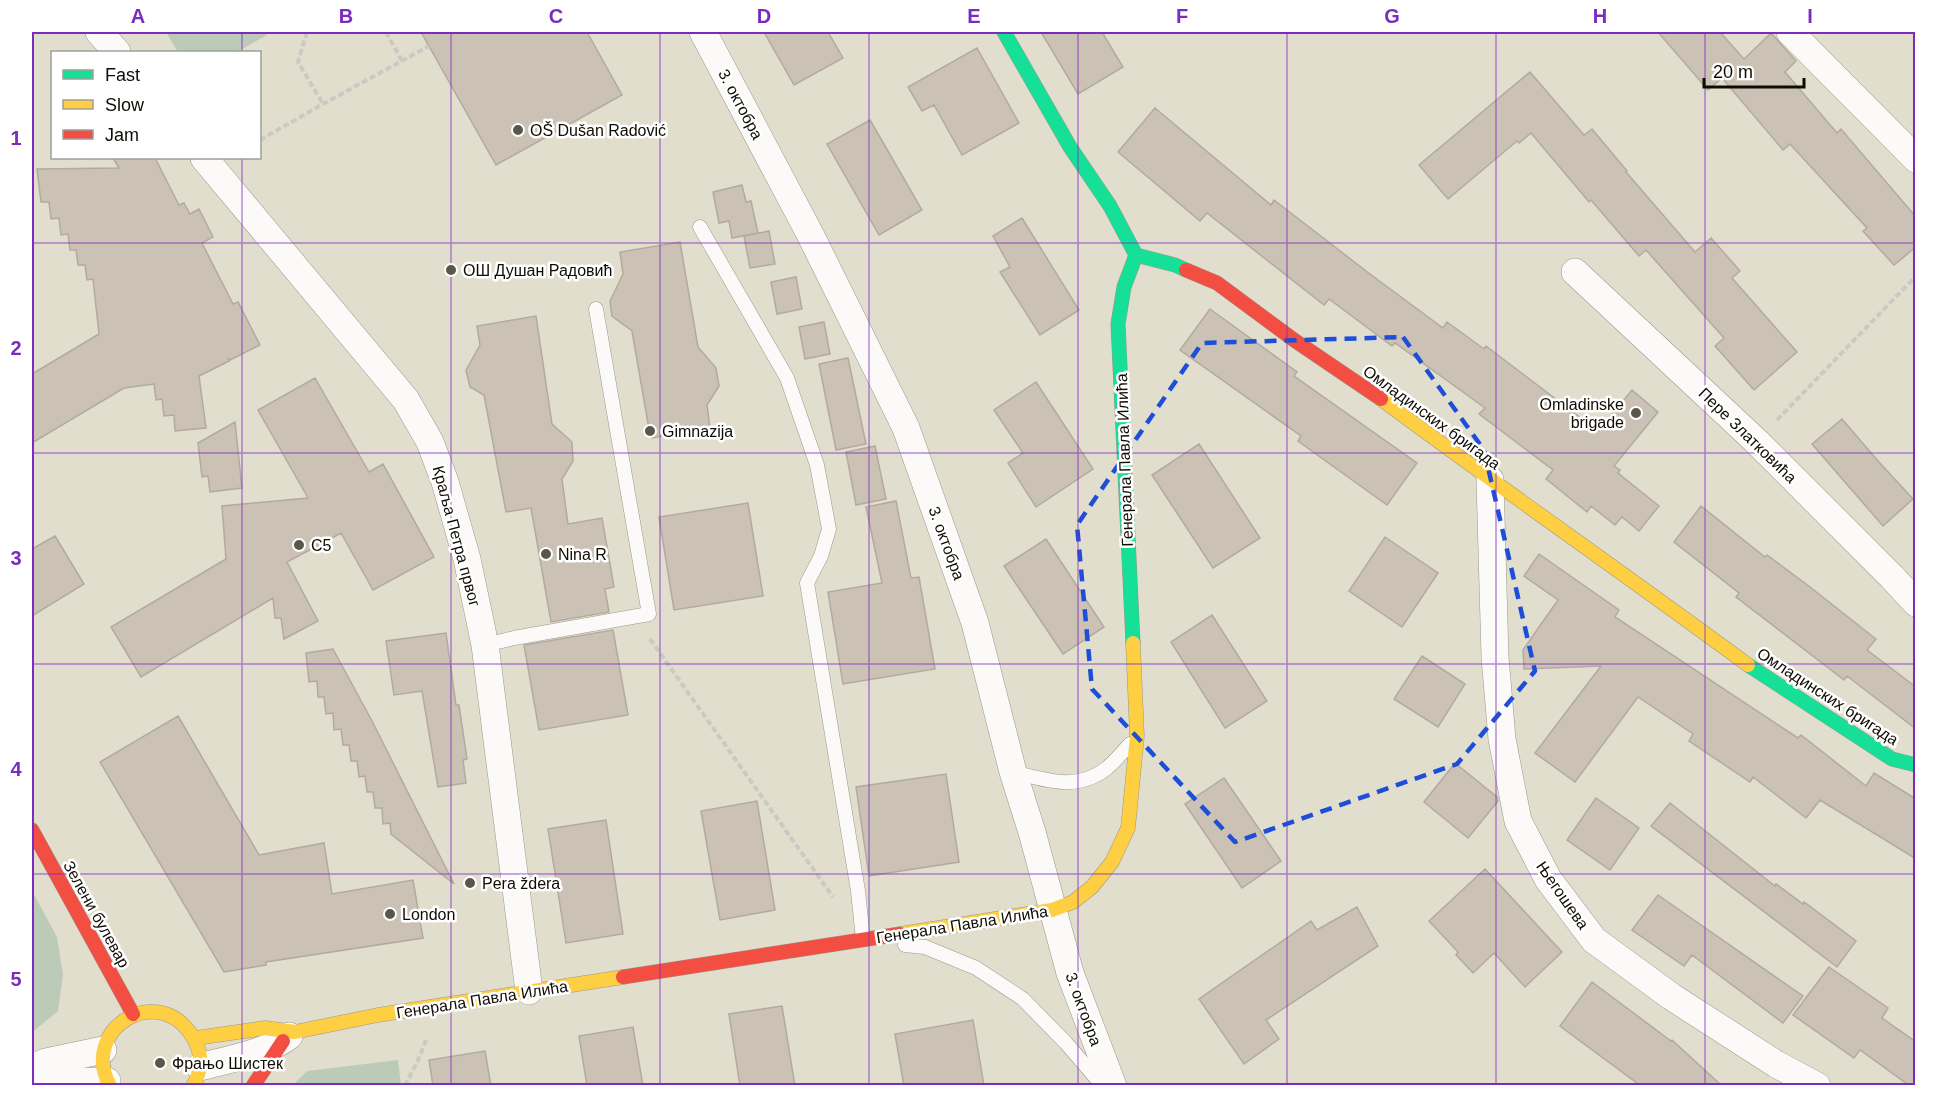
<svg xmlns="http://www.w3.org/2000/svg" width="1947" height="1117" font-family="Arial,sans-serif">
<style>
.green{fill:#bccab8}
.building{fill:#cbc1b5;stroke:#b2aaa0;stroke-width:1.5}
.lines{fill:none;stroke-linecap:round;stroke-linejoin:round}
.lane-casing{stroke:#9b988b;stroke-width:15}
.street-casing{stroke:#9b988b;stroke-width:28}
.fast-casing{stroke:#9b988b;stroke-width:15}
.slow-casing{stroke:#9b988b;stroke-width:15}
.jam-casing{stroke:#9b988b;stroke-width:15}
.path{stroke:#cac9c4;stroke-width:4;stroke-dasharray:6 3;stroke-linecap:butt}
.lane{stroke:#fbfaf8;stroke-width:14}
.street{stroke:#fbfaf8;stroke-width:27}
.fast{stroke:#16e098;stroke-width:14}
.slow{stroke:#ffcf43;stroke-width:14}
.jam{stroke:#f24e42;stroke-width:14}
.marked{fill:none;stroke:#1d4ed8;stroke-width:4.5;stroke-dasharray:12 8;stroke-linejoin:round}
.grid{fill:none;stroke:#7b2cbf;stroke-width:1.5;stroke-opacity:0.55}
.poi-dot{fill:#59564a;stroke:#fff;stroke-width:2}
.labels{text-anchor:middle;stroke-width:5;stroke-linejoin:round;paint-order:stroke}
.street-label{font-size:16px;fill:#0f0c03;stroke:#fff}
.poi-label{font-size:16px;fill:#0f0c03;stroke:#fff;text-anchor:start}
.neatline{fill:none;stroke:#7b2cbf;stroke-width:2}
.grid-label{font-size:20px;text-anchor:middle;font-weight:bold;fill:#7b2cbf}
</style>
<rect width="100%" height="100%" fill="#e2decd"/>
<path class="green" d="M166,32H265L267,35L237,52H178Z
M32,891L57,937L63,975L58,1011L35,1030H32Z
M398,1060L401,1085H293L307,1071Z"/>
<path class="building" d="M421,32H587L622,95L496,165Z
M764,32H828L843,58L794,85Z
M1041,32H1102L1123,67L1078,94Z
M1658,32H1720L1744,59L1771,33L1796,61L1785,72L1837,133L1841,129L1916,217V247L1894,265L1863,231L1867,228L1790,144L1783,150L1722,78L1708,90Z
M977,48L1019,123L962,155L934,105L922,111L908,87Z
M1530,72L1584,135L1592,129L1627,171L1626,172L1695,252L1711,238L1740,271L1732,278L1797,352L1754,390L1715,346L1724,338L1646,250L1639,256L1591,200L1589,202L1531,133L1519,143L1517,141L1448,199L1419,165Z
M1155,108L1271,205L1274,200L1370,274L1443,328L1447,322L1484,349L1486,346L1598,431L1632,390L1658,412L1614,466L1620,470L1618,473L1659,506L1639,531L1622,517L1615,525L1591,506L1587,512L1546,479L1553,470L1479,414L1485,408L1395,343L1392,346L1329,299L1324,305L1207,213L1200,221L1118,152Z
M870,120L922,210L879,235L827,144Z
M113,158H155L179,205L184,203L190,214L199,209L213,237L202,243L233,304L238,302L260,345L230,360L228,358L229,361L199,376L206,428L175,431L174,415L164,416L162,399L156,400L154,384L124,388L32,443V374L99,334L93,279L87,280L85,265H78L76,250H70L68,234L61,235L59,218L51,219L49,202H41L37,169L119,168Z
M742,185L746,202L751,201L758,233L732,238L729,221L719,223L713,192Z
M1022,218L1079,310L1040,335L1000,272L1010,267L993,236Z
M769,231L775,264L750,268L744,236Z
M680,242L698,347L716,368L719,386L707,405L710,428L652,438L651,435H650L632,331L612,316L610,301L623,274L620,252Z
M796,277L802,309L777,314L771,282Z
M1210,309L1297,372L1294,376L1417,463L1387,505L1298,441L1301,436L1180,350Z
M536,316L552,424L572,442L573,461L562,479L568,524L602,518L614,587L605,589L609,612L551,622L531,508L506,512L484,395L470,387L466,370L480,345L477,326Z
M824,322L830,354L805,359L799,327Z
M848,358L866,444L836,450L819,364Z
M315,378L369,472L383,464L434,557L373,590L341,533L287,562L318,621L284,639L281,618H275L273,598L141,677L111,627L226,559L222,506L308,498L258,410Z
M1036,382L1093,469L1036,507L1008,463L1023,453L994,410Z
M1842,419L1878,461L1913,499L1883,526L1812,444Z
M235,422L242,488L210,492L208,476L202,477L198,443Z
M1199,444L1260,538L1213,568L1152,475Z
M875,446L886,499L856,505L846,452Z
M896,501L911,578L919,577L935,669L843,684L828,592L882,583L866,507Z
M748,503L763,596L674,610L659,517Z
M1701,506L1765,557L1767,555L1810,587L1876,639L1867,650L1916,687V729L1847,676L1844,680L1736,597L1739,593L1674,542Z
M55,536L84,584L32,616V549Z
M1385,537L1438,573L1402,627L1349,591Z
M1046,539L1104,627L1063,654L1004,566Z
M1539,554L1619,610L1615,617L1798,738L1801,735L1866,786L1874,773L1916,799V859L1820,800L1806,818L1753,777L1750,782L1689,741L1693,734L1638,697L1575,782L1535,753L1601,666L1524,669L1523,650L1558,600L1524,576Z
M1212,615L1267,701L1225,728L1171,642Z
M613,630L628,715L539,730L524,645Z
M446,633L456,705H459L467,759L463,760L466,783L438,787L422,691L394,695L386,641Z
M333,649L372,721L454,884L391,834L390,823L383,824L382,808H375L373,792H367L365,776L359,777L357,761H351L349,745H343L341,729L334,730L333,713L326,714L324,697H318L317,681L309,682L306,653Z
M1422,656L1465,684L1438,727L1394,699Z
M178,716L259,855L324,843L332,894L413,880L423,938L266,962V965L224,972L100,762Z
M1455,763L1497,797L1498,801L1468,838L1424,802Z
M946,774L959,862L869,876L856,787Z
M1224,778L1281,861L1242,888L1185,804Z
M1596,798L1639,828L1610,870L1567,840Z
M757,801L775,910L720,920L701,811Z
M1670,803L1775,886L1776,884L1803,904L1804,902L1856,941L1837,967L1651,826Z
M606,820L623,934L566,943L548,829Z
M1485,869L1562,952L1525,987L1494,953L1473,973L1456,955L1458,952L1429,921Z
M1658,895L1803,996L1783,1023L1692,955L1684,966L1632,930Z
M1357,907L1378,946L1266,1020L1279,1039L1244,1064L1199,999L1311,921L1317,930Z
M1829,967L1888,1008L1882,1018L1916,1042V1086H1910L1860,1050L1854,1058L1793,1015Z
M1592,982L1671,1041L1672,1040L1722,1086H1641L1560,1026Z
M782,1006L795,1086H740L729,1014Z
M973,1020L984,1086H904L895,1034Z
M633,1027L643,1086H587L579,1036Z
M485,1051L491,1086H433L429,1060Z"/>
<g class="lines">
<g class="lane-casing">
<path id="lane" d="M700,227L787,378L817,465L829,529L821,556L807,583L858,891L863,939H865
M485,645L514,638L649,614L596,309
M1013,772C1046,780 1077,792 1107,768C1115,761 1123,752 1130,744
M905,945L925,947L976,968L1023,999L1066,1043L1103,1086"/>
</g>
<g class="street-casing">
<path id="street" d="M99,32L117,52
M703,32L811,236L906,428L975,623L1013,772L1032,832L1070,973L1113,1086
M1790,32L1916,159
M204,158L406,400L430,442L445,482L467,559L485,645L529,991
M1575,272L1756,441L1892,577L1916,603
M1490,480L1495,657L1502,739L1518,821L1548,879L1594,940L1672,997L1776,1064L1817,1086
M200,1067C226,1060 269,1052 289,1036
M32,1068L46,1062L103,1050
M32,1075L48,1082L107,1081"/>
</g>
<g class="fast-casing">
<path id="fast" d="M1004,32L1070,147L1110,206L1136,255L1175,265L1186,270
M1133,643L1118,324L1124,287L1136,255
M1748,665L1892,759L1916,765"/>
</g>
<g class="slow-casing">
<path id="slow" d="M1381,399C1502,489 1626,575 1748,665
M900,934L1052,910L1073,902L1092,887L1112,862L1128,828L1137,736L1133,643
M196,1038L265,1028L295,1032L378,1015L623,977
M110,1086C78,1028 162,978 195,1041C203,1056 201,1072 193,1086"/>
</g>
<g class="jam-casing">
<path id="jam" d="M1186,270L1217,283L1294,340L1381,399
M32,830L133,1014
M623,977L900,934
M253,1086L283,1041"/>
</g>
<path class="path" d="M307,32L298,62L323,104
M386,32L402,61
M260,140L323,104L429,46
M1777,420L1916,276
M650,639L833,897
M405,1086L420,1056L426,1040"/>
<use href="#lane" class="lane"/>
<use href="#street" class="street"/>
<use href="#fast" class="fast"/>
<use href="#slow" class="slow"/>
<use href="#jam" class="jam"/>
</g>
<path class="marked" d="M1403,337L1484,450L1535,671L1457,764L1235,842L1092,689L1077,525L1202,343Z"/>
<path class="grid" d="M242,32V52M451,32V1086M660,32V1086M869,32V1086M1078,32V1086M1287,32V1086M1496,32V1086M1705,32V1086M242,158V1086M32,243H1916M32,453H1916M32,664H1916M32,874H1916"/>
<g class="poi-dot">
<circle cx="518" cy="130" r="6"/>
<circle cx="451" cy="270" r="6"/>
<circle cx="1636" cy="413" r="6"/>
<circle cx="650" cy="431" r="6"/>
<circle cx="299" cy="545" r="6"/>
<circle cx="546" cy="554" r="6"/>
<circle cx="470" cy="883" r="6"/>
<circle cx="390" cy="914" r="6"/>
<circle cx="160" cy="1063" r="6"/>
</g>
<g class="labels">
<g class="street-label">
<text transform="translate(741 104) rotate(62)" y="6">3. октобра</text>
<text transform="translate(1432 417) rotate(36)" y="6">Омладинских бригада</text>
<text transform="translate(1748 435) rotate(44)" y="6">Пере Златковића</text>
<text transform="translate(1124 460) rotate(-92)" y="6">Генерала Павла Илића</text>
<text transform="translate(457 536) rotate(75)" y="6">Краља Петра првог</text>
<text transform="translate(947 543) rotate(70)" y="6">3. октобра</text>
<text transform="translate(1828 696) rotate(33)" y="6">Омладинских бригада</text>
<text transform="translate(1563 895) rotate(55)" y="6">Његошева</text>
<text transform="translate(97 914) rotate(61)" y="6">Зелени булевар</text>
<text transform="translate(962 924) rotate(-9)" y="6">Генерала Павла Илића</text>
<text transform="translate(482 999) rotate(-9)" y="6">Генерала Павла Илића</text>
<text transform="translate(1084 1009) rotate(70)" y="6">3. октобра</text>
</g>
<g class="poi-label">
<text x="530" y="136">OŠ Dušan Radović</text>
<text x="463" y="276">ОШ Душан Радовић</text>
<text x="1624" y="410" text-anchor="end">Omladinske<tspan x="1624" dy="18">brigade</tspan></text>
<text x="662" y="437">Gimnazija</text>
<text x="311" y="551">C5</text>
<text x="558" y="560">Nina R</text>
<text x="482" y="889">Pera ždera</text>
<text x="402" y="920">London</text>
<text x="172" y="1069">Фрањо Шистек</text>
</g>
</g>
<rect width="1947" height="1117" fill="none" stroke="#ffffff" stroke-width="66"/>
<rect x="51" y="51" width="210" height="108" fill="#ffffff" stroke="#9f9e9a" stroke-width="1.5"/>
<rect x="63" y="70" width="30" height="9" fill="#16e098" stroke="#9f9e9a" stroke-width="1.5"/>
<text x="105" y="81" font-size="18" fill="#0f0c03">Fast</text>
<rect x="63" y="100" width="30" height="9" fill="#ffcf43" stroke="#9f9e9a" stroke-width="1.5"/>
<text x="105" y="111" font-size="18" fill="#0f0c03">Slow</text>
<rect x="63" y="130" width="30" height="9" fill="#f24e42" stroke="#9f9e9a" stroke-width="1.5"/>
<text x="105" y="141" font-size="18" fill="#0f0c03">Jam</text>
<path d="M1704 78v9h100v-9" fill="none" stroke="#0f0c03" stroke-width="3"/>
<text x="1713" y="78" font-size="18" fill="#0f0c03" stroke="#ffffff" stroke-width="4.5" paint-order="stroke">20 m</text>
<rect x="33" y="33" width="1881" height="1051" class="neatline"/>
<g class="grid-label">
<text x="138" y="23">A</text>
<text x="346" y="23">B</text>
<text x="556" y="23">C</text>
<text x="764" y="23">D</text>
<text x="974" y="23">E</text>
<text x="1182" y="23">F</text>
<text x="1392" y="23">G</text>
<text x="1600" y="23">H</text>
<text x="1810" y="23">I</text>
<text x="16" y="145">1</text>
<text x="16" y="355">2</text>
<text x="16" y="565">3</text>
<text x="16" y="776">4</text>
<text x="16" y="986">5</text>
</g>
</svg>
